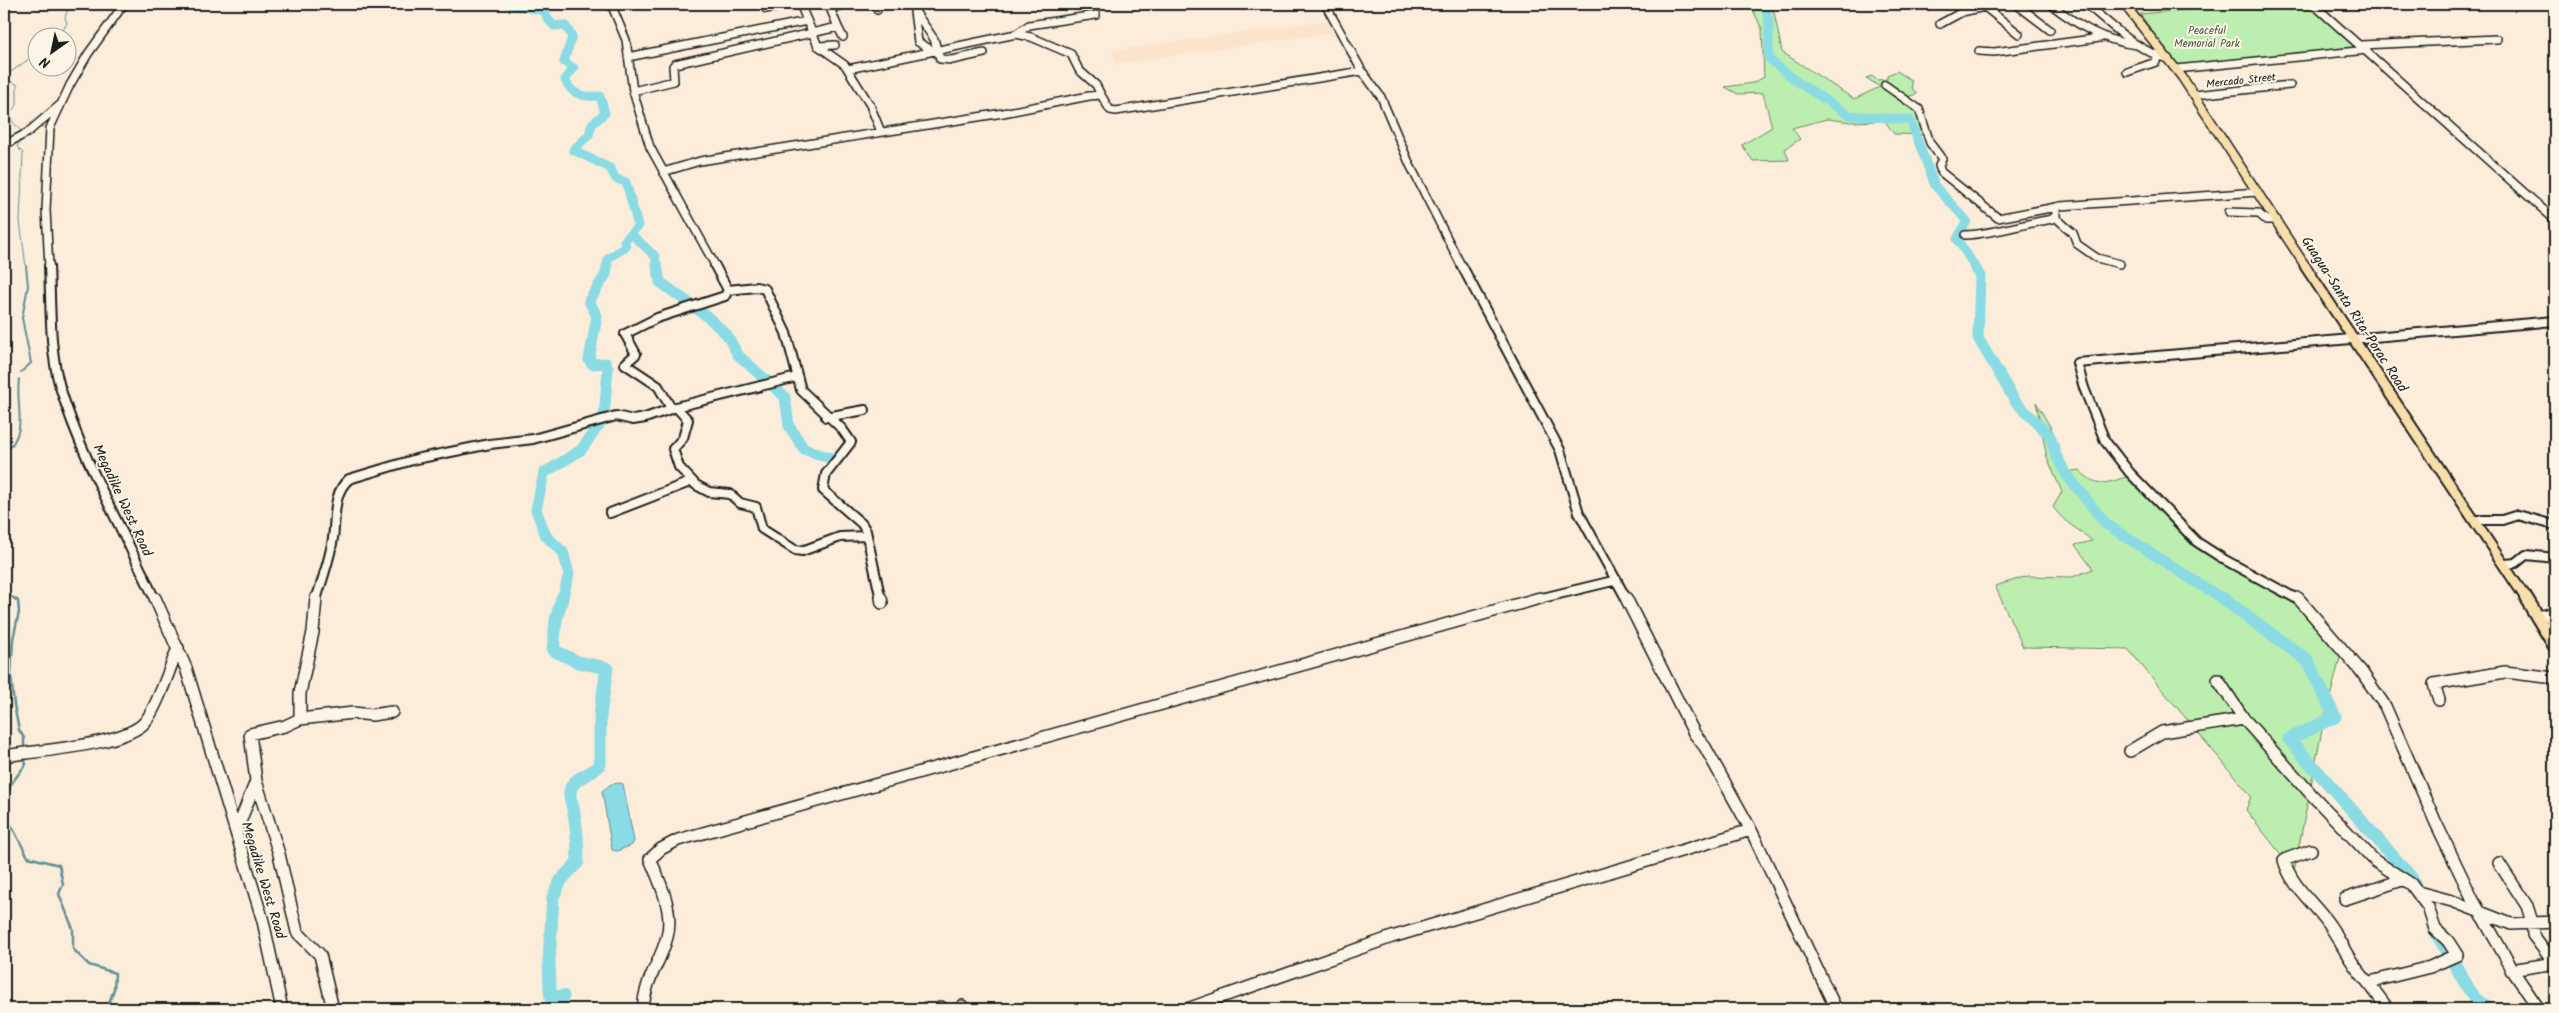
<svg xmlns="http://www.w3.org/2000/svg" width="2559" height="1013" font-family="Kalam,sans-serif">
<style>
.built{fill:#fce3cc}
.green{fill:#bbeeaf;stroke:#6c8566}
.water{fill:#8adbe4;stroke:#5e8f94}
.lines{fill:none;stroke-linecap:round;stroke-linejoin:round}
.stream-far2{stroke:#5e8f94;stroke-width:1}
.stream-far1{stroke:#5e8f94;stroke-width:2}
.stream{stroke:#5e8f94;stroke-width:2.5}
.river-far2{stroke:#8adbe4;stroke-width:9}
.river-far1{stroke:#8adbe4;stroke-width:11}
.river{stroke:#8adbe4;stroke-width:13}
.minor-far2-casing{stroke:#1c1c1c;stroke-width:10}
.minor-far1-casing{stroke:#1c1c1c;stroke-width:12}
.minor-casing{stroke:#1c1c1c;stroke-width:14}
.major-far2-casing{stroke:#1c1c1c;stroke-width:11}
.major-far1-casing{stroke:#1c1c1c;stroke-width:13}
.major-casing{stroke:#1c1c1c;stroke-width:16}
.minor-far2{stroke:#fcf5e5;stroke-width:7}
.minor-far1{stroke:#fcf5e5;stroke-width:8}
.minor{stroke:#fcf5e5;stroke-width:11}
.major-far2{stroke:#f8deab;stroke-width:8}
.major-far1{stroke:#f8deab;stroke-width:9}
.major{stroke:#f8deab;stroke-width:12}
.labels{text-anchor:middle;stroke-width:4;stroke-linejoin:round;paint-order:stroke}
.far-park-label{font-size:11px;fill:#4c5b48;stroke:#fcf5e5}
.far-street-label{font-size:11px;fill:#1c1c1c;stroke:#fcf5e5}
.street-label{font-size:14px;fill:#1c1c1c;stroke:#fcf5e5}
</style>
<rect width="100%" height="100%" fill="#fcedda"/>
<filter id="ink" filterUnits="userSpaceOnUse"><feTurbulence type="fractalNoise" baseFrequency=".02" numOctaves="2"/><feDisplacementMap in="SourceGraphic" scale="10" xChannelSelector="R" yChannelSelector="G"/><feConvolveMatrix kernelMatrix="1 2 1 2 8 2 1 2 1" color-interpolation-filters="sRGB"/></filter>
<g filter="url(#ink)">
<path class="built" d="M1329,20L1338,35L1331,36L1329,33L1116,64L1111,51Z"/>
<path class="green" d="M1750,4H1772L1770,5L1774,12L1782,52L1854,99L1880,87L1866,78L1872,76L1877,80L1887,79V75L1897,71L1911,80L1912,88L1917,94L1907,97L1926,116L1930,135L1894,134L1885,121L1851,122L1827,119L1792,128L1800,139L1785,149L1789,160L1753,161L1742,145L1772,127L1763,93L1738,94L1725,87L1753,83L1764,77L1762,29Z
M2251,4H2310L2362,48L2178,68L2140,14Z
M2036,402L2052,430L2061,464L2066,472L2079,470C2098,489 2106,483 2129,476L2196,543L2289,593L2341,654L2323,725L2294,871L2246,810L2251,796L2128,649L2023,647L1995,586L2028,576L2072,577L2093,569L2075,545L2092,541C2077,527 2067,526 2053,507L2062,492L2047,458Z"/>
<path class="water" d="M620,783L623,784L634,841L632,845L617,851L612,850L602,791L611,784Z"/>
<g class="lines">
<path class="stream-far2" d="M52,38L62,32L67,23L65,18L69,4
M4,77L33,56L38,49
M4,79L17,84V105L10,113L12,121L22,132
M22,139L17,147L23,153L20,221L26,267"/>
<path class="stream-far1" d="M21,372L31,363L22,318L28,286L26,266
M4,454C30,429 15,410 19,379
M4,591L16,600"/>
<path class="stream" d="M14,598L18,601L19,612L13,639L11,675L14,705L19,730L24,738V749
M4,805L11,784L26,764L24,756
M4,812L28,857L59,865L63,884L59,894L73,929V949L89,965L115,973L114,989L107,1009"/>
<path class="river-far2" d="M508,4L545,11L547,18L554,26L565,25L572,36L564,62L574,68L565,80C572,96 584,97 600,96L605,113L592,124L589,135L573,150L610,168L616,179L626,182L638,226L624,241L626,247L608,258L607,267
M1765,4L1769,23V59L1799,83L1849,115L1910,120L1935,186L1967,221L1957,239L1975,267
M631,234L655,256L657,267"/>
<path class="river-far1" d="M657,266L660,282L708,317L727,335L738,355L785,397L789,426L804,449L833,459
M1974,266L1980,276L1978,338L2015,401L2050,436L2056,455L2066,474L2106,524L2224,600
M562,600L569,574L563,552L546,536L536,510L544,473L581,450L604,418L608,368L606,363L592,364L589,360L597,316L589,301L606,274L607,266"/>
<path class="river" d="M2222,598L2307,660L2335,717L2289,739L2411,877L2418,892
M2433,927L2474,998L2489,1009
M557,1009L563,996L551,998L550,990L549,961L553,897L561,880L578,862C578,841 577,824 572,804C570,799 569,793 571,788C576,775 593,775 600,764V715L607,668L578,662L553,650L556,620L562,598"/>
<g class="minor-far2-casing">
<path id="minor-far2" d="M611,4L626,40L633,91L650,147L716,267
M800,4L818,46L845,65L870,105L881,132
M876,4L877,10
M913,4L918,42L932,50
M1325,4L1362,71L1381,97L1410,165L1462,267
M2016,4L2050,30
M2050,4C2078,25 2102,41 2137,45
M2086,4C2112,25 2135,50 2168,59
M2313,4L2555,220
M1985,7L2019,34
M766,9L794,4
M914,10L934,39L940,59L952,60L984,53
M1940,24L1962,12L1998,4
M838,27L843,37
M1016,34L1029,25L1096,15
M2361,45L2497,39
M818,46L835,45
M1979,51L1994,52L2100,38
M628,57L807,21
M848,69L1016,34L1031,37L1071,54L1079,70L1096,85L1101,95
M2176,69L2367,50
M2127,72L2156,62L2157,57
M1885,85L1919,109L1930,143L1942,159L1939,166L1941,172L1998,218L2056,207
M633,91L674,81L673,66L675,64L838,27L830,8L849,4
M2195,95L2290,85
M4,145L27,133L61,104
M663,172L700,161L1003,113L1089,96L1101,95L1110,110L1116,111L1362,71
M2229,212L2258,213L2266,220H2277
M2055,217L2073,233L2077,244L2097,258L2120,264
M1965,235C1993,234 2023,224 2052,219L2056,215V207L2060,206L2258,192
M49,267L46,210L50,128L70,85L88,54L124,4"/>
</g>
<g class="minor-far1-casing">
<path id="minor-far1" d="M49,266C51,305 49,349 60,387C83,462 123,529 155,600
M715,266L728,290
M1462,266L1560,450L1579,513L1627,600
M676,407L688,420L683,438L673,449L679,467L696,485L709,492L730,494L740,503L756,507L762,529L795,550L802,551L840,537L867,536
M671,408L658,386L625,364L636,354L625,334L657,318L725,296L728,290L756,287L765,289L786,333L801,390L842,429L851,442L826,474L823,490L862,524L866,531L881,600
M826,417L865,410
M610,513L690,482
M2475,520H2502L2518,515L2554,525
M2505,564L2516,563L2526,555L2555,558
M316,600C322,580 330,559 333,538C336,519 332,493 349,479L416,459L490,444L533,439L616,416L633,420L645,418L676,407L797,377
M1534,600L1617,580
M2299,600L2225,560L2197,542L2130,473L2105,441L2084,388L2077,363L2555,321"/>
</g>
<g class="minor-casing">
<path id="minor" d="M155,598L186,668L263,921L282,1009
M316,598L313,632L300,693V719L285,726L250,734L256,781L279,854L297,932L320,955L333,1009
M881,598L882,603
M1626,598L1694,733L1705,747L1751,830L1836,1009
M2298,598L2361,671L2385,706L2436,823L2473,900L2515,974L2539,1009
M2537,617L2555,613
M2218,680L2244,719L2311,794L2375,861L2411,884L2428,907L2435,929L2448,941L2457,955L2430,967L2370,982
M2439,700L2434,684L2505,672L2555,678
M300,719L353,713L372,715L392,712
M2130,751L2162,732L2244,719
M4,756C35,751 126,745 145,722C157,708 170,667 178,648
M236,832L256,781
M2311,850L2284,860C2291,886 2313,902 2328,923C2339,938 2346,955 2357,969C2368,982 2378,995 2388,1009
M2499,863L2527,906L2533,925V935L2554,963
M2418,892L2452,901L2511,924L2555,922
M2345,899L2402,880
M2511,970L2555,963
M962,1006V1009
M941,1007V1009
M643,1009C645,978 660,964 667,937C674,911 660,882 650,859L661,849L678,840L1540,598
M1187,1009L1392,937L1751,830"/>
</g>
<g class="major-far2-casing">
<path id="major-far2" d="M2124,4L2182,77L2306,267"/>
</g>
<g class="major-far1-casing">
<path id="major-far1" d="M2305,266L2527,600"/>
</g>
<g class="major-casing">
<path id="major" d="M2526,598L2555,646"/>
</g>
<use href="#minor-far2" class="minor-far2"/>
<use href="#minor-far1" class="minor-far1"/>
<use href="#minor" class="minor"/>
<use href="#major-far2" class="major-far2"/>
<use href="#major-far1" class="major-far1"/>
<use href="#major" class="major"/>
</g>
</g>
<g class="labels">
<g class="far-park-label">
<text x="2207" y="34">Peaceful<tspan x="2207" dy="13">Memorial Park</tspan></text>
</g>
<g class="far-street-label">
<text transform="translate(2241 80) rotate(-6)" y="4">Mercado Street</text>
</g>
<g class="street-label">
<text transform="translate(2355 314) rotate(57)" y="5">Guagua-Santa Rita-Porac Road</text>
<text transform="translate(123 500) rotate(65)" y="5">Megadike West Road</text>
<text transform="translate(264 880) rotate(73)" y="5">Megadike West Road</text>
</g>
</g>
<rect width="2559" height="1013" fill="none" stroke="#fcf5e5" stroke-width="20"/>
<rect x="10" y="10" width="2539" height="993" fill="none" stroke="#1c1c1c" stroke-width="2" filter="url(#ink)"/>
<g transform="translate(52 52) rotate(213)"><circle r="24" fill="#fcf5e5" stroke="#a29e95"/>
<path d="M0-4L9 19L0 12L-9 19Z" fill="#1c1c1c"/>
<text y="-8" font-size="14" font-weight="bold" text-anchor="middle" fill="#1c1c1c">N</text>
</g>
</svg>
